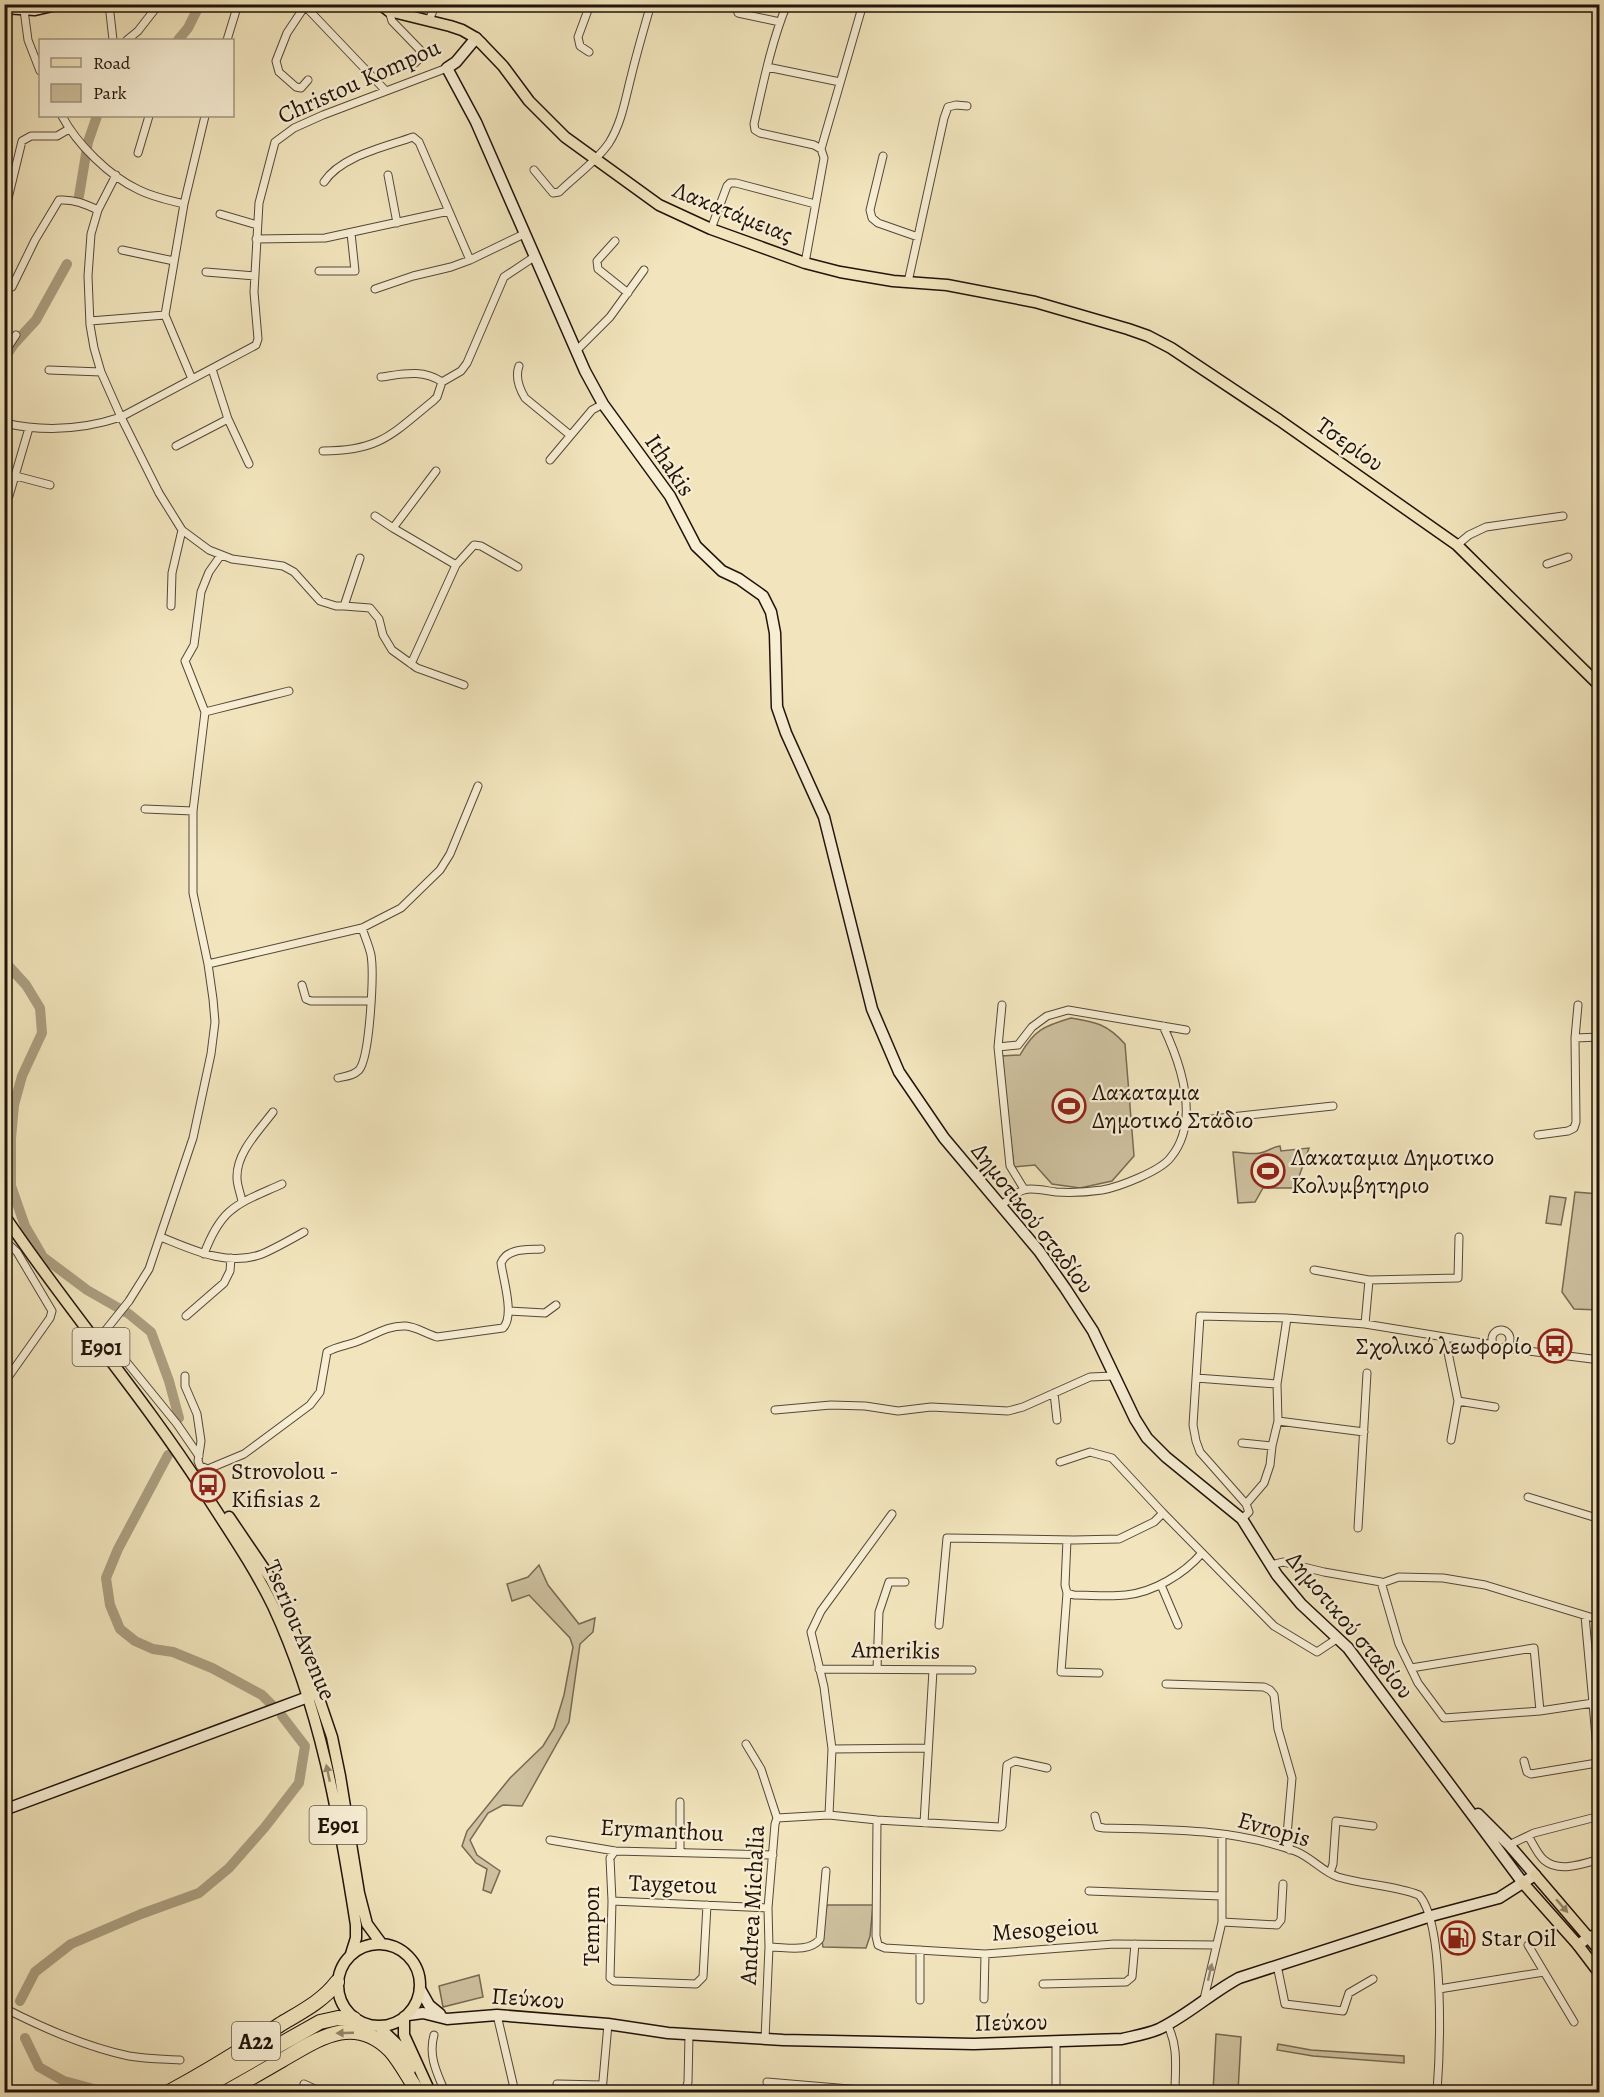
<svg xmlns="http://www.w3.org/2000/svg" width="1604" height="2097" font-family="Alegreya,serif">
<style>
.green{fill:#cec19f;stroke:#776a54;stroke-width:1.5}
.lines{fill:none;stroke-linecap:round;stroke-linejoin:round}
.river{stroke:#ab9e80;stroke-width:10}
.street-casing{stroke:#544837;stroke-width:9}
.secondary-casing{stroke:#20130a;stroke-width:13}
.primary-casing{stroke:#20130a;stroke-width:13}
.highway-casing{stroke:#20130a;stroke-width:16}
.street{stroke:#f7eed4;stroke-width:7}
.secondary{stroke:#f7eed4;stroke-width:10}
.primary{stroke:#f2e5bd;stroke-width:10}
.highway{stroke:#f2e5bd;stroke-width:14}
.oneway{fill:#94866c}
.oneway2{fill:#968b79}
.labels{text-anchor:middle;stroke-width:4.5;stroke-linejoin:round;paint-order:stroke}
.shield{fill:#f7eed4;stroke:#605547;stroke-width:1.5}
.shield-label{font-size:22px;font-weight:bold;fill:#20130a}
.street-label{font-size:24px;fill:#20130a;stroke:#f7eed4}
.poi-label{font-size:24px;fill:#20130a;stroke:#f7eed4;text-anchor:start}
</style>
<rect width="100%" height="100%" fill="#f2e5bd"/>
<filter id="stains"><feTurbulence type="fractalNoise" baseFrequency=".00333" numOctaves="4"/><feColorMatrix values="0 0 0 0 .2 0 0 0 0 .09 0 0 0 0 .02 0 0 0 .5 -.17"/></filter>
<radialGradient id="worn" r=".72"><stop offset=".6" stop-color="#630" stop-opacity="0"/><stop offset="1" stop-color="#630" stop-opacity=".3"/></radialGradient>
<path class="green" d="M1071,1018C1096,1022 1107,1024 1125,1044L1134,1156L1112,1181L1080,1188L1052,1184L1035,1165L1014,1167L1001,1056L1020,1055C1034,1030 1044,1026 1071,1018Z
M1280,1146L1281,1151L1309,1148L1295,1188H1263L1255,1202L1238,1203L1233,1152C1243,1152 1250,1155 1260,1153C1267,1152 1272,1147 1280,1146Z
M1575,1192L1599,1194V1310L1574,1309L1562,1292Z
M1550,1196L1566,1198L1561,1225L1546,1223Z
M539,1565L548,1585L579,1624L595,1618L593,1632L580,1644L569,1722L522,1806L503,1805L488,1813L470,1840L477,1855L500,1871L491,1893L483,1890L487,1869L476,1863L462,1846L467,1831L510,1778L543,1746L554,1728L564,1695L573,1647L570,1638L529,1595L512,1601L507,1584L528,1577Z
M827,1905H873L870,1936L866,1948L823,1947L821,1935Z
M479,1975L483,1997L443,2007L439,1986Z
M1216,2034L1241,2037L1238,2092H1213Z
M1278,2044L1311,2050L1404,2056V2063L1313,2056L1277,2050Z"/>
<g class="lines">
<path class="river" d="M178,40L188,28L200,4
M79,196L88,142L97,116
M4,359L14,344L36,320L67,264
M4,961L26,985L40,1008L42,1033L22,1076L14,1105L11,1138V1186L25,1226L43,1257L87,1290L129,1314L151,1332L169,1381L179,1418
M168,1455L118,1549L106,1578L110,1605L120,1629L135,1641L153,1649L173,1652L212,1668L262,1695L274,1707
M20,2001L35,1972L71,1944L141,1914L199,1893L229,1868L265,1827L299,1783L305,1746L282,1716
M25,2038L39,2067L64,2081L105,2092"/>
<g class="street-casing">
<path id="street" d="M109,4L113,40
M303,4L385,90
M584,4L588,10L578,37L580,46L589,52
M736,4L738,13L780,22
M787,4C771,43 763,84 754,124L755,130L760,133L814,145L821,149
M305,6L287,33L276,61L279,72L296,87L301,88L308,80
M24,10L28,40L40,71
M389,11L392,21L424,54L415,63
M429,20L436,4
M127,40L138,31L159,4
M227,40L238,4
M767,67L840,82
M62,116C77,144 109,176 139,190C153,197 168,200 184,204
M138,153L149,116
M883,156L870,210L872,218L878,223L918,237
M534,170L553,193L559,192C575,176 596,162 609,143C622,122 625,100 631,77C637,52 644,28 651,4
M116,175L98,210L91,234L88,276L90,325L94,348L101,372L121,417L159,493L182,530L209,550L232,559L283,566L294,572L320,601L336,606H344L360,558
M388,175L397,223
M324,182C341,156 385,147 413,137L419,142L470,260
M220,214L257,225
M4,215L22,141L31,136H57L69,129
M711,229L727,186L730,183H736L815,204
M256,239L325,238L449,211
M615,241L597,261L598,269L628,293
M122,250L174,261
M805,263L824,158L821,149L863,4
M319,271H355L351,233
M206,272L255,276
M908,282L944,118L948,107L956,105L967,106
M12,287L35,240L59,200C74,199 85,204 98,210
M375,289L413,276L451,267L470,260L524,234
M90,321L165,315
M576,351L610,317L644,270
M4,353L16,335
M519,366C515,377 519,388 525,398L570,435
M212,369L228,419L249,464
M49,370L101,372
M381,377C403,374 423,369 442,382
M192,379L165,315L184,204L205,116
M4,423C44,432 82,430 121,417L256,345L258,339L254,292L259,203L275,142L294,128L323,115L447,68
M176,446L228,419
M323,451C380,451 392,434 433,401L437,397L442,382L461,371L467,363L504,277L534,257
M550,460L592,410L603,404
M16,476L50,485
M9,496L29,428
M375,516L393,528L436,471
M393,528L456,565
M1457,545L1469,535L1486,527L1563,516
M1547,564L1568,557
M171,606L172,573L182,530
M344,606L370,608L379,619L383,635L392,650L417,668L464,685
M411,664L456,565L474,545L481,546L518,567
M205,712L289,691
M145,809L193,811
M208,964L362,928L401,908L440,870L450,854L478,786
M302,985L306,999L311,1001H370
M1002,1005L998,1047L1010,1166L1024,1189
M1575,1038L1600,1037
M998,1047L1018,1045L1032,1027L1047,1016L1068,1010L1186,1030
M338,1078C346,1076 353,1076 359,1070C370,1057 374,973 371,955C369,946 365,937 362,928
M1185,1122L1333,1106
M1538,1135L1568,1131L1574,1128L1576,1122L1575,1038L1578,1005
M242,1202C241,1194 237,1186 237,1178C236,1153 258,1132 273,1112
M1001,1205C1008,1201 1016,1192 1024,1190C1032,1187 1047,1191 1056,1192C1070,1193 1088,1192 1102,1190C1119,1187 1161,1171 1171,1157C1201,1120 1181,1064 1163,1026
M161,1237C193,1250 228,1267 262,1254C276,1248 290,1240 304,1232
M4,1240L17,1252L52,1311L50,1318L4,1383
M204,1254C222,1206 238,1204 282,1184
M1314,1270L1369,1280L1458,1278L1459,1237
M509,1311L545,1313L556,1305
M186,1316L224,1283L230,1271L231,1258
M1365,1324L1369,1280
M1492 1339a9 9 0 1 1 18 0a9 9 0 1 1-18 0Z
M103,1333L177,1424L199,1456
M1445,1338L1458,1401L1451,1440
M97,1341L129,1301L149,1269L193,1138L211,1054L215,1022L213,999L208,964L193,893V811L205,712L185,661L194,645L201,592L209,572L221,555
M1504,1348L1600,1360
M185,1376V1386L197,1414L201,1441L198,1461L200,1466L208,1469L244,1454L310,1405L320,1392L327,1352C336,1347 344,1346 353,1343C372,1337 386,1325 406,1326C417,1327 426,1334 437,1337L503,1328C515,1316 503,1279 501,1263C507,1248 526,1250 541,1249
M1196,1378L1277,1384
M1054,1393L1057,1420
M1458,1401L1495,1407
M775,1410L831,1405L865,1406L898,1411L931,1407L1008,1411L1023,1407L1090,1377L1113,1376
M1278,1421L1364,1432
M1242,1443L1272,1446
M1060,1462L1090,1452L1112,1458L1163,1513L1274,1626L1317,1652L1338,1638
M1528,1497L1600,1519
M1246,1504L1264,1483L1270,1465L1272,1446L1278,1421L1277,1384L1287,1318
M1242,1519L1249,1512L1246,1504L1200,1452L1196,1441L1193,1425L1200,1316L1287,1318L1365,1324L1494,1345
M1358,1528L1367,1373
M1067,1540L1065,1585L1067,1593L1061,1672L1099,1673
M1271,1565L1283,1562L1324,1572L1381,1582L1399,1644L1418,1683L1444,1718L1540,1711L1593,1703L1600,1784
M1382,1583L1399,1577L1443,1578L1485,1585L1600,1620
M1161,1585L1178,1625
M1067,1593L1074,1595C1091,1595 1109,1597 1126,1595C1154,1592 1184,1574 1202,1553
M1585,1616L1593,1703
M939,1625L947,1538L1074,1540L1119,1539L1154,1522L1163,1513
M1411,1668L1534,1648L1540,1711
M819,1669L972,1670
M877,1669L879,1612L889,1582H905
M1166,1684L1264,1687L1270,1690L1274,1695L1278,1729L1292,1778L1287,1835L1290,1850
M746,1744L761,1769L777,1818L775,1824L768,1908L769,1947L765,2039
M832,1749L928,1748
M1524,1761L1527,1772L1531,1774L1597,1763
M829,1815L832,1749L824,1687L811,1632L821,1611L892,1514
M1095,1816L1098,1827L1104,1828C1167,1829 1234,1829 1295,1851C1311,1857 1323,1872 1338,1877C1364,1885 1393,1885 1419,1895C1445,1924 1440,2052 1437,2092
M777,1818L829,1815L877,1820L1000,1827L1002,1826L1007,1765L1015,1761L1047,1768
M877,1820L876,1936L878,1945L885,1948L985,1954L1114,1944L1216,1945
M924,1823L933,1670
M1528,1836C1533,1843 1537,1854 1544,1860C1559,1873 1583,1864 1600,1859
M550,1840L615,1851L773,1855
M1509,1845L1534,1833L1600,1816
M615,1851L610,1858L612,1901L610,1978L614,1981L696,1984L703,1977L707,1905
M680,1852V1802
M1330,1873L1333,1864L1336,1821L1373,1826
M1089,1891L1221,1896
M612,1901L768,1908
M1222,1922L1277,1925L1281,1920L1283,1884
M1528,1945L1574,2022
M769,1947C786,1947 809,1953 820,1939L826,1871
M1277,1965L1285,2004L1343,2011L1349,1993L1373,1979
M1043,1984L1126,1982L1132,1977L1135,1944
M1439,1989L1544,1972
M984,1999L985,1954
M1204,1999L1222,1922V1834
M920,2000V1950
M4,2008C43,2028 86,2047 129,2056C146,2059 163,2059 180,2060
M497,2015L515,2092
M1167,2024C1179,2047 1175,2068 1175,2092
M434,2035C428,2056 437,2073 445,2092
M1056,2042V2092
M767,2082L873,2091L963,2092
M304,2084L321,2092
M557,2084L602,2085
M602,2092L608,2024
M685,2092L688,2082L689,2035"/>
</g>
<g class="secondary-casing">
<path id="secondary" d="M4,8L35,10L61,4
M481,43L476,38L456,62L447,68L476,122L585,371L603,404L670,496L696,546L722,571L739,579L763,596L771,612L775,633L777,707L786,733L824,817L872,1009L899,1072L944,1138L1039,1251L1065,1288L1093,1331L1135,1419L1147,1438L1166,1457L1242,1519L1277,1575L1301,1604L1348,1648L1523,1883
M4,1810L316,1694
M1578,1945L1589,1937L1600,1934
M420,1989L429,2005L440,2014
M408,2015L423,2013L447,2019L497,2015L608,2024L668,2033L783,2040L974,2044L1122,2039C1135,2036 1147,2034 1159,2029C1188,2015 1211,1993 1239,1978L1431,1916L1499,1898L1535,1875L1509,1845L1478,1814"/>
</g>
<g class="primary-casing">
<path id="primary" d="M380,4L389,11L450,26L462,30L476,38
M481,43L503,66L529,101L565,137L659,205L711,229L805,263L840,272L893,281L947,285L1035,302L1128,329L1148,336L1171,348L1279,420L1457,545L1600,686
M4,1215C67,1309 142,1395 203,1490C227,1528 253,1565 273,1606C320,1707 339,1816 356,1925V1938L351,1954
M229,1517L271,1579L283,1603L314,1684L332,1737L340,1776L359,1893L367,1924L381,1943
M1535,1875L1600,1951
M1523,1883L1578,1945L1600,1974
M338 1985a41 41 0 1 1 82 0a41 41 0 1 1-82 0Z
M404,2017V2035L430,2092
M378,2026L398,2045L410,2070"/>
</g>
<g class="highway-casing">
<path id="highway" d="M169,2092C208,2071 245,2048 281,2024C301,2012 323,2001 337,1982
M196,2092L320,2022L338,2018L354,2019
M226,2092C244,2082 263,2071 282,2060C317,2040 353,2013 390,2050C401,2062 409,2079 418,2092"/>
</g>
<use href="#street" class="street"/>
<use href="#secondary" class="secondary"/>
<use href="#primary" class="primary"/>
<use href="#highway" class="highway"/>
</g>
<defs><path id="oneway-solid" d="M-6-.8H1V-3.2L6.5 0L1 3.2V.8H-6Z" transform="scale(1.5)"/></defs>
<g class="oneway">
<use href="#oneway-solid" transform="translate(328 1773) rotate(-102)"/>
<use href="#oneway-solid" transform="translate(1562 1906) rotate(49)"/>
<use href="#oneway-solid" transform="translate(345 2033) rotate(178)"/>
</g>
<use class="oneway2" href="#oneway-solid" transform="translate(1210 1972) rotate(-77)"/>
<defs>
<g id="stadium-ring" transform="scale(1.725)"><circle r="9.5" fill="#f7eed4" stroke="#8f2418" stroke-width="1.5"/><path d="M0-5a6.5 5 0 1 0 0 10a6.5 5 0 1 0 0-10ZM-3.5-1.8h7v3.6h-7Z" fill="#8f2418"/></g>
<g id="bus-ring" transform="scale(1.725)"><circle r="9.5" fill="#f7eed4" stroke="#8f2418" stroke-width="1.5"/><path d="M-5-6H5V4H4V6H2V4H-2V6H-4V4H-5ZM-3.5-4V0h7V-4ZM-3.5 1.2v1.5H-2V1.2ZM2 1.2v1.5H3.5V1.2Z" fill="#8f2418"/></g>
<g id="fuel-ring" transform="scale(1.725)"><circle r="9.5" fill="#f7eed4" stroke="#8f2418" stroke-width="1.5"/><path d="M-5.5-6h7V0h2V4h1.3V-2.5L3-4.5l.8-.8L6-3V5H2.5V1h-1V6h-7ZM-4.2-4.7v3.2H.2V-4.7Z" fill="#8f2418"/></g>
</defs>
<g fill-rule="evenodd">
<use href="#stadium-ring" x="1069" y="1106"/>
<use href="#stadium-ring" x="1268" y="1171"/>
<use href="#bus-ring" x="1555" y="1346"/>
<use href="#bus-ring" x="208" y="1485"/>
<use href="#fuel-ring" x="1458" y="1938"/>
</g>
<g class="labels">
<g class="shield">
<rect x="72.5" y="1328" width="57" height="38" rx="4.5"/>
<rect x="309.5" y="1806" width="57" height="38" rx="4.5"/>
<rect x="232" y="2022" width="48" height="38" rx="4.5"/>
</g>
<g class="shield-label">
<text x="101" y="1355">E901</text>
<text x="338" y="1833">E901</text>
<text x="256" y="2049">A22</text>
</g>
<g class="street-label">
<text transform="translate(359 81) rotate(-24)" y="8">Christou Kompou</text>
<text transform="translate(733 212) rotate(22)" y="8">Λακατάμειας</text>
<text transform="translate(1350 444) rotate(35)" y="8">Τσερίου</text>
<text transform="translate(670 465) rotate(56)" y="8">Ithakis</text>
<text transform="translate(1033 1218) rotate(52)" y="8">Δημοτικού σταδίου</text>
<text transform="translate(1350 1625) rotate(50)" y="8">Δημοτικού σταδίου</text>
<text transform="translate(300 1630) rotate(67)" y="8">Tseriou Avenue</text>
<text transform="translate(896 1650) rotate(1)" y="8">Amerikis</text>
<text transform="translate(1274 1829) rotate(16)" y="8">Evropis</text>
<text transform="translate(662 1830) rotate(3)" y="8">Erymanthou</text>
<text transform="translate(673 1884) rotate(2)" y="8">Taygetou</text>
<text transform="translate(752 1905) rotate(-87)" y="8">Andrea Michalia</text>
<text transform="translate(591 1926) rotate(-90)" y="8">Tempon</text>
<text transform="translate(1045 1929) rotate(-4)" y="8">Mesogeiou</text>
<text transform="translate(528 1998) rotate(4)" y="8">Πεύκου</text>
<text transform="translate(1011 2022) rotate(-1)" y="8">Πεύκου</text>
</g>
<g class="poi-label">
<text x="1092" y="1100">Λακαταμια<tspan x="1092" dy="28">Δημοτικό Στάδιο</tspan></text>
<text x="1291" y="1165">Λακαταμια Δημοτικο<tspan x="1291" dy="28">Κολυμβητηριο</tspan></text>
<text x="1532" y="1354" text-anchor="end">Σχολικό λεωφορίο</text>
<text x="231" y="1479">Strovolou -<tspan x="231" dy="28">Kifisias 2</tspan></text>
<text x="1481" y="1946">Star Oil</text>
</g>
</g>
<rect width="1604" height="2097" fill="none" stroke="#f2e5bd" stroke-width="24"/>
<rect x="6" y="6" width="1592" height="2085" fill="none" stroke="#20130a" stroke-width="3"/>
<rect x="12" y="12" width="1580" height="2073" fill="none" stroke="#20130a" stroke-width="1.5"/>
<rect x="39" y="39" width="195" height="78" fill="#f7eed4" stroke="#a19683" stroke-width="1.5"/>
<rect x="51" y="58" width="30" height="9" fill="#f2e5bd" stroke="#a19683" stroke-width="1.5"/>
<text x="93" y="69" font-size="18" fill="#20130a">Road</text>
<rect x="51" y="84" width="30" height="18" fill="#cec19f" stroke="#a19683" stroke-width="1.5"/>
<text x="93" y="99" font-size="18" fill="#20130a">Park</text>
<rect width="100%" height="100%" filter="url(#stains)"/>
<rect width="100%" height="100%" fill="url(#worn)"/>
</svg>
